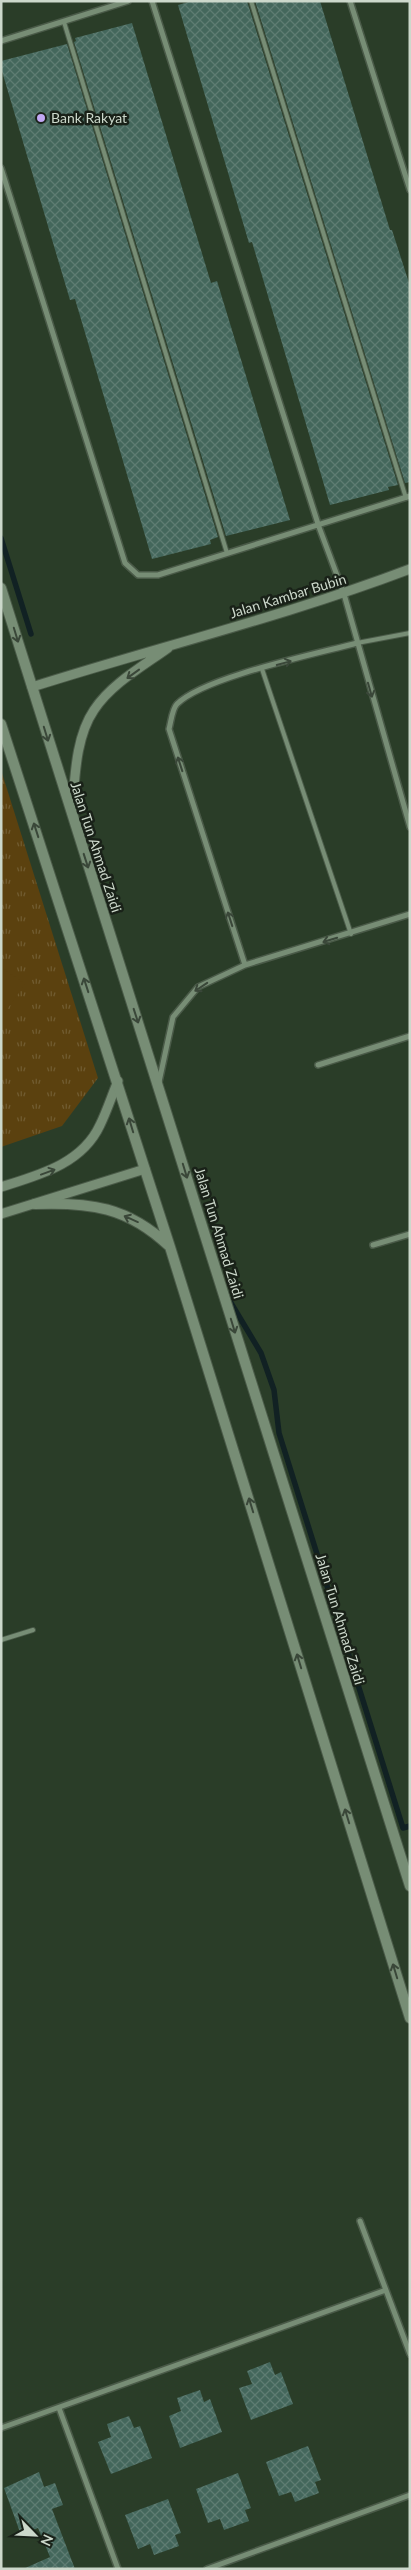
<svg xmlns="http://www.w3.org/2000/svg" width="411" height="2570" font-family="Lato,sans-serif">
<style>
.park{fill:url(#park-tufts)}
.garden{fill:#5b410f}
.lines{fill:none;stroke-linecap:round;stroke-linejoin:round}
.stream{stroke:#112123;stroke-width:5.5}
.building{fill:url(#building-cross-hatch)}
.service-casing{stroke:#4a5a48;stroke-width:6}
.minor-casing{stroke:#4a5a48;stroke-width:8}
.tertiary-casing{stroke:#4a5a48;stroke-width:11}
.secondary-casing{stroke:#4a5a48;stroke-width:12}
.service{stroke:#778d75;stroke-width:4}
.minor{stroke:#778d75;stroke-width:5}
.tertiary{stroke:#778d75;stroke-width:9}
.secondary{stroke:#778d75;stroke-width:10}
.oneway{stroke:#3a4739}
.poi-dot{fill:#c1a8f3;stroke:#192118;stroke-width:2}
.labels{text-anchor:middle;stroke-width:5;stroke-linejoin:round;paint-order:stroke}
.poi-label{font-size:14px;fill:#ccd8cb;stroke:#192118;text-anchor:start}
.street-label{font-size:14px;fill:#ccd8cb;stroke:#192118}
</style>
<defs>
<pattern id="park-tufts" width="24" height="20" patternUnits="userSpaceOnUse" patternTransform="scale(1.25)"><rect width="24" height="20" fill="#5b410f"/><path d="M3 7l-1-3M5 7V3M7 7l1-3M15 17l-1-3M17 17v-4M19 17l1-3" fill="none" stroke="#715c31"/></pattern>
<pattern id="building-cross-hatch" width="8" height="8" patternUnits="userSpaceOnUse" patternTransform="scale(1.25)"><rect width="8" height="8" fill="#44675c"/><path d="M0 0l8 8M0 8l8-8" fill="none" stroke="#5e7c72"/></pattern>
</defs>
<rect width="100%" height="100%" fill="#2a3d28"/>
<path class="park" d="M1,770L98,1078L62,1126L1,1147Z"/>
<path class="garden" d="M1,967L25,984L1,1018Z"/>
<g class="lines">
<path class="stream" d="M1,538L31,634
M228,1298L261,1353L274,1390L279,1433L403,1828L410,1826"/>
</g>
<path class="building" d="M192,1H247L398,485L388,487L389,490L330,505L252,242L249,243L178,5Z
M255,1H320L390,230H392L410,286V482L405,483Z
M132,23L211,283L217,281L290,520L226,536L74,42L76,41L75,38Z
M67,44L218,537L210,540L211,544L152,559L75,299L70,300L1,68V61Z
M270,2362L275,2375L281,2372L293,2404L251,2420L239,2388L252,2384L247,2371Z
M200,2390L204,2402L210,2399L222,2432L180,2448L169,2416L181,2411L177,2398Z
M129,2416L134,2428L140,2426L152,2458L111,2474L98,2442L111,2437L107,2424Z
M308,2446L321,2480L315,2482L319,2493L295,2502L291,2492L279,2496L266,2462Z
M39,2472L44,2487L55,2483L63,2505L52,2509L75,2569H23L50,2557L38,2528L21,2535L4,2488Z
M238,2473L251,2508L245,2510L249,2521L224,2530L220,2519L208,2523L196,2489Z
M168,2499L181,2533L175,2535L179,2546L154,2555L150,2544L138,2549L125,2515Z"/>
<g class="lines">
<g class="service-casing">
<path id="service" d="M251,1L406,498
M64,22L227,553
M357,643L410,633
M262,669L351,934
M1,1640L33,1630"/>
</g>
<g class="minor-casing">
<path id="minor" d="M152,1L319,527L344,594L410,827
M350,1L410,190
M1,41L128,1
M1,168L125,563L138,575H158L410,496
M245,965L169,729C171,722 172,709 177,704C204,677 316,654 357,643
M318,1065L410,1036
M159,1082L173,1017L198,987L245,965L410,914
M373,1245L410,1234
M360,2221L410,2354
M59,2408L118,2569
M1,2428L386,2290
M207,2569L410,2495"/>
</g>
<g class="tertiary-casing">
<path id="tertiary" d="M32,687C158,647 286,616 410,569
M72,812C75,779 75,738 94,710C111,684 143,666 168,648
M1,1187C39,1175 82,1164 100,1125C107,1111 112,1095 118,1081
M1,1214L145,1169"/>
</g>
<g class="secondary-casing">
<path id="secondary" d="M1,588L410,1886
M1,724L170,1247L410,2018
M35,1204C90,1202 128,1207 169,1246"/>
</g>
<use href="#service" class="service"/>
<use href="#minor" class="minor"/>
<use href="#tertiary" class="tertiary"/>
<use href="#secondary" class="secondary"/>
</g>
<defs><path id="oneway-shaft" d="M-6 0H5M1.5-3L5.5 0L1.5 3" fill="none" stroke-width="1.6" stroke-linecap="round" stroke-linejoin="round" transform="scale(1.25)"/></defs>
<g class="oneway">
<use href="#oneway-shaft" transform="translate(16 635) rotate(73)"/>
<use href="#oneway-shaft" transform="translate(284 663) rotate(-15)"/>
<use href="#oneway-shaft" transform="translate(133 674) rotate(144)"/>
<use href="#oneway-shaft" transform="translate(370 690) rotate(74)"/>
<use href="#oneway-shaft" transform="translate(46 734) rotate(73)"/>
<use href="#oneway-shaft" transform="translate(180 764) rotate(-108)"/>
<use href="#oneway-shaft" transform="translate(36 830) rotate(-108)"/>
<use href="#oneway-shaft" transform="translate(86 861) rotate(72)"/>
<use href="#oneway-shaft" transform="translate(230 919) rotate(-108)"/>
<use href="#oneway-shaft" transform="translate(330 940) rotate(163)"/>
<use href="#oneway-shaft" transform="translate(86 985) rotate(-108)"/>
<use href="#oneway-shaft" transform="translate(201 987) rotate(146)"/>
<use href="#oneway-shaft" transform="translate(136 1016) rotate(72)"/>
<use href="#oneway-shaft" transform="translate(131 1125) rotate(-107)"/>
<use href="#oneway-shaft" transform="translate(185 1171) rotate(73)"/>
<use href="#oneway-shaft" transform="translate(48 1172) rotate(-20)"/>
<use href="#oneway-shaft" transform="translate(131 1219) rotate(-156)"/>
<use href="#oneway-shaft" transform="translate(233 1326) rotate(73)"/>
<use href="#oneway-shaft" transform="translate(251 1505) rotate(-107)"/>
<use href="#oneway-shaft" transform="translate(299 1661) rotate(-107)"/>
<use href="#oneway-shaft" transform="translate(347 1816) rotate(-107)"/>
<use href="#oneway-shaft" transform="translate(395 1971) rotate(-107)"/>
</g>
<circle class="poi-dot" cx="41" cy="118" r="5"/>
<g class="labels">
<g class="poi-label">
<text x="51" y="123">Bank Rakyat</text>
</g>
<g class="street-label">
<text transform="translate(288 596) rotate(-17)" y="5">Jalan Kambar Bubin</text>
<text transform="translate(96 847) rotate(72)" y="5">Jalan Tun Ahmad Zaidi</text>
<text transform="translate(219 1233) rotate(73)" y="5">Jalan Tun Ahmad Zaidi</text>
<text transform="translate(340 1619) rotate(73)" y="5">Jalan Tun Ahmad Zaidi</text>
</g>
</g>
<rect width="411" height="2570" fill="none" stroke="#ccd8cb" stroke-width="5"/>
<g transform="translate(35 2535) rotate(114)" stroke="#192118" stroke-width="4" paint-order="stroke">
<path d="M0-4L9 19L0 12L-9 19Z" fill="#ccd8cb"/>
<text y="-8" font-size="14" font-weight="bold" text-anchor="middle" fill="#ccd8cb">N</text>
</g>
</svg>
